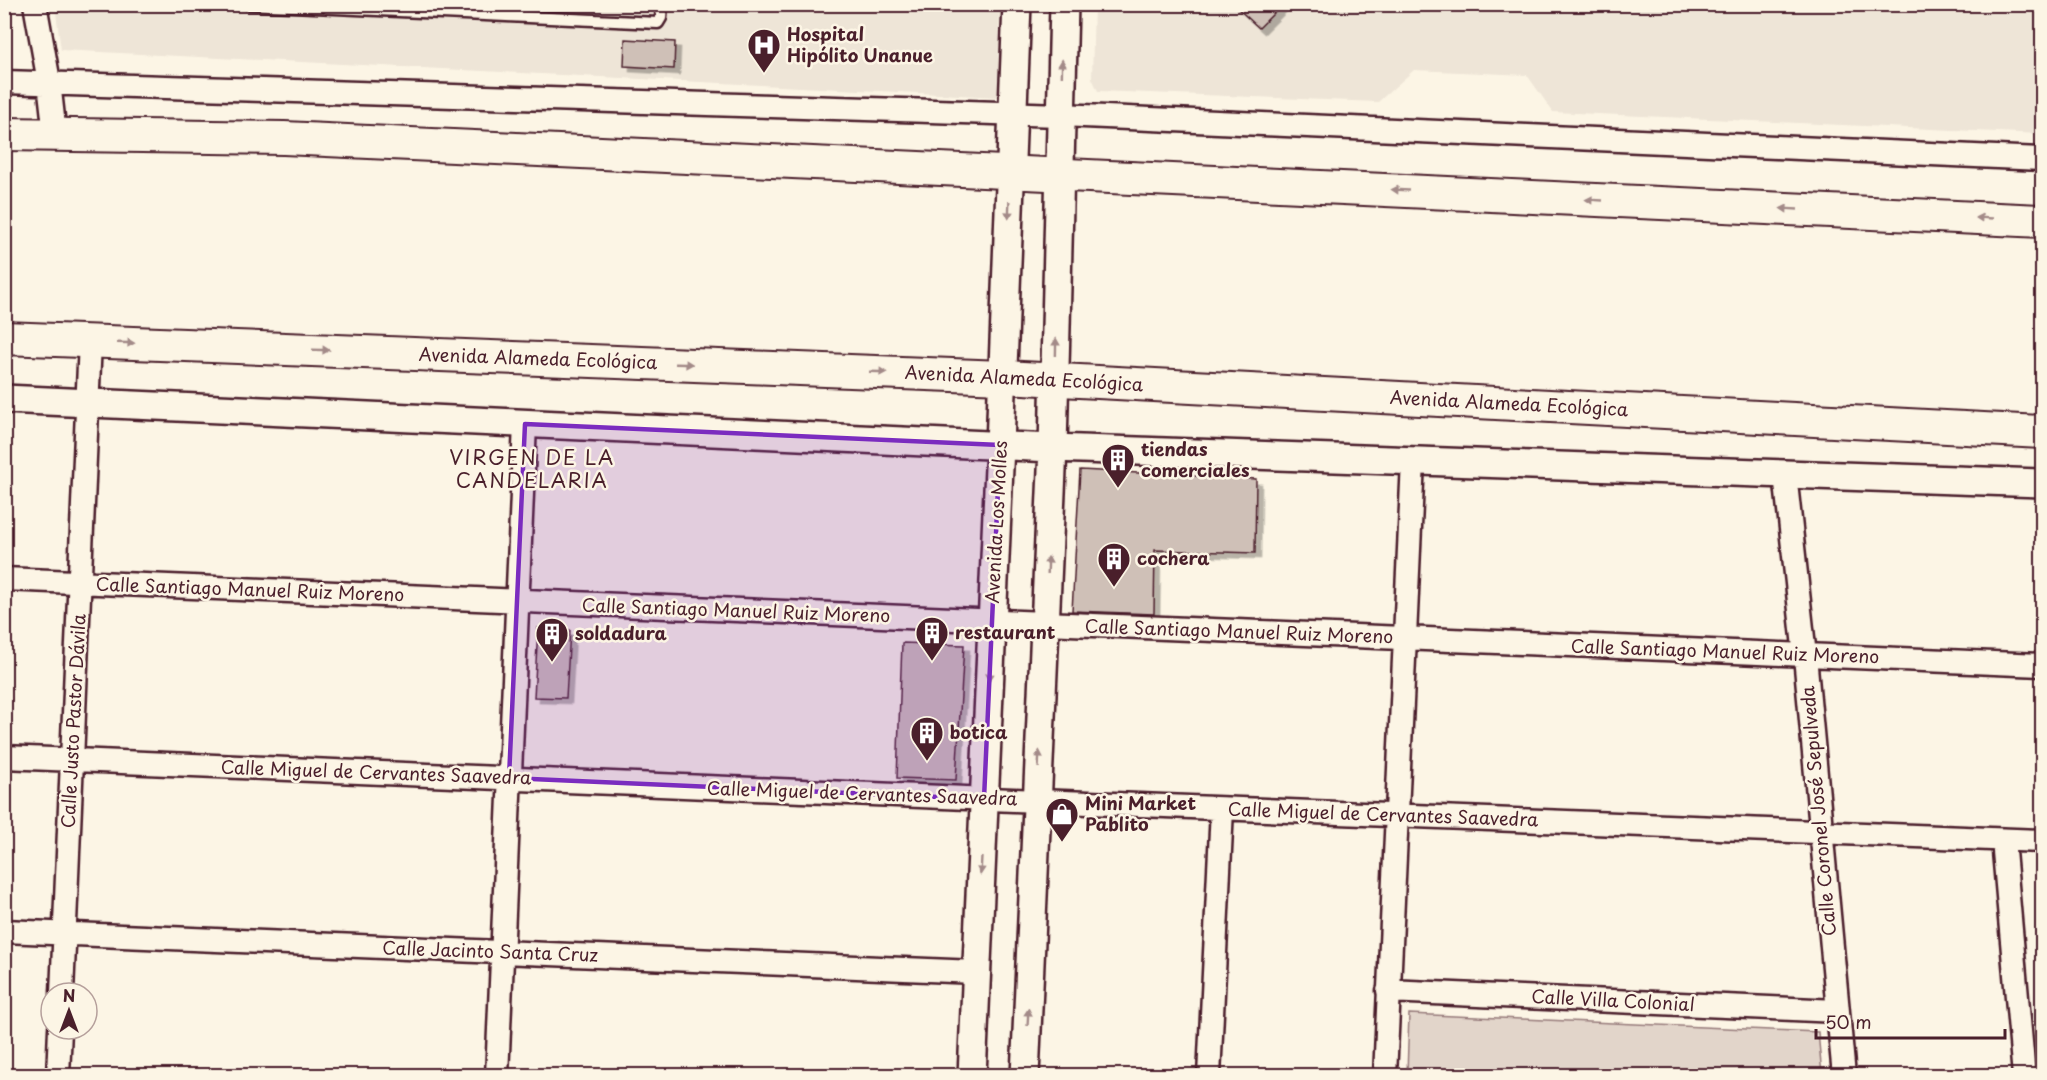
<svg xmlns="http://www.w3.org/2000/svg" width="2047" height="1080" font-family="'Playpen Sans',sans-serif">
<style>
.built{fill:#eee5d7}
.green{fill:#e2d5ca;stroke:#967a7a;stroke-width:1.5}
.building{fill:#cfc0b7;stroke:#4a1f2b;stroke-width:1.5;filter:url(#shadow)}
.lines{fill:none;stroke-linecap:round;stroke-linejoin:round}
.service-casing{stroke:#4a1f2b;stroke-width:15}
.minor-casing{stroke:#4a1f2b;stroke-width:27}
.tertiary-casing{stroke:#4a1f2b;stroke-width:32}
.secondary-casing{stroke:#4a1f2b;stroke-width:36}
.service{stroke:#fcf5e5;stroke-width:10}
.minor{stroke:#fcf5e5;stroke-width:22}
.tertiary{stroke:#fcf5e5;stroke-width:27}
.secondary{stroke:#fcf5e5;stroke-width:32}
.oneway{fill:#a38a88}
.marked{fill:#7b2cbf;fill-opacity:0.2;stroke:#7b2cbf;stroke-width:4.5;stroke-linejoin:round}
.labels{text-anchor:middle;stroke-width:5;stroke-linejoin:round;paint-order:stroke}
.poi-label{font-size:18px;font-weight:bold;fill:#4a1f2b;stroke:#fcf5e5;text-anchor:start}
.street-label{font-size:18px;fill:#4a1f2b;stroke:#fcf5e5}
.neighbourhood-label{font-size:20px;letter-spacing:1.5px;fill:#4a1f2b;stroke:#fcf5e5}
</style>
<defs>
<filter id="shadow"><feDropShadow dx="5.5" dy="5.5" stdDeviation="0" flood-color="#0004"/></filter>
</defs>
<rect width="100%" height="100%" fill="#fcf5e5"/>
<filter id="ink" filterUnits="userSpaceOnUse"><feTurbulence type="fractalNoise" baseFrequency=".0167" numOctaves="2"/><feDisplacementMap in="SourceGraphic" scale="12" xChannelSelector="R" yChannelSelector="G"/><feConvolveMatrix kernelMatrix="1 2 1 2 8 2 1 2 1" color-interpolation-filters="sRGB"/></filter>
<g filter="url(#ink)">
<path class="built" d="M55,5H1000L998,97L61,50Z
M1094,5H2042V134L1553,112L1527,75L1414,70L1378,102L1098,91L1092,78Z"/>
<path class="green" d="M1409,1014L1818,1032L1822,1075H1407Z"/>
<path class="building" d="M1233,4H1283L1259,28Z
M625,39L675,42L674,69L624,66Z
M1080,470L1256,479L1255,553L1155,550L1154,614L1072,611Z
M538,628L570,630L566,698L534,697Z
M902,643L964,645L956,780L897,778Z"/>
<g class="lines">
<g class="service-casing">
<path id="service" d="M248,4L658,23L661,18L662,4"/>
</g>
<g class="minor-casing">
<path id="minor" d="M35,4L49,82L55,135
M4,82L1061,115L2042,159
M1785,474L1805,656L1844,1076
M4,579L2042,665
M4,757L1038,801L2042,841
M2003,840L2024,1076
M4,931L976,972
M1388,991L1837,1011
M62,993L90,341
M58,1076L60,1029
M497,1076L525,424
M1209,1076L1222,809
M1385,1076L1413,461"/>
</g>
<g class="tertiary-casing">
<path id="tertiary" d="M4,399L1053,448L2042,483
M972,1076L1000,445L1017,4
M1025,1076L1053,448L1064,4"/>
</g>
<g class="secondary-casing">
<path id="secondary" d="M4,134L284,138L2042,221
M4,338L1003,377L2042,432"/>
</g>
<use href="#service" class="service"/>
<use href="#minor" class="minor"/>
<use href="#tertiary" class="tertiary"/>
<use href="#secondary" class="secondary"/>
</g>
<defs><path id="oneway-solid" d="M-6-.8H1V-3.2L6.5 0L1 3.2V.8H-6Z" transform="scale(1.5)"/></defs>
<g class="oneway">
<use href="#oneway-solid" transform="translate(1062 68) rotate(-89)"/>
<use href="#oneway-solid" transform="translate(1400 190) rotate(-177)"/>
<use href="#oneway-solid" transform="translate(1594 200) rotate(-177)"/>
<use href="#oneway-solid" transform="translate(1789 209) rotate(-177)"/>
<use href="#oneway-solid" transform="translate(1009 210) rotate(92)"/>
<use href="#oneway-solid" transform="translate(1984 218) rotate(-177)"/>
<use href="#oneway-solid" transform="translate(126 343) rotate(2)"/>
<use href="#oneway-solid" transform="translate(1056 347) rotate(-89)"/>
<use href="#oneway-solid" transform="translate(321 350) rotate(2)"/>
<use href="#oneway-solid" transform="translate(684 364) rotate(2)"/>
<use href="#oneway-solid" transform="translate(878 372) rotate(2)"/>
<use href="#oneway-solid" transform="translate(1048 565) rotate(-88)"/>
<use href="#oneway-solid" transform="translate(990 672) rotate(93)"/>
<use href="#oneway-solid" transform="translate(1039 759) rotate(-87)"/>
<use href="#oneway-solid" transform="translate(981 866) rotate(93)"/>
<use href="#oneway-solid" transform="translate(1028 1017) rotate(-87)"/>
</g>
</g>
<path class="marked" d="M525,424L1000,445L984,799L509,778Z"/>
<defs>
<g id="hospital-pin" transform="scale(1.725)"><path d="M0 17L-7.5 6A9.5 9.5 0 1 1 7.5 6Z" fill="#4a1f2b" stroke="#fcf5e5"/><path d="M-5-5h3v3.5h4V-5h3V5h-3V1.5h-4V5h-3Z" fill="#fff"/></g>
<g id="building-pin" transform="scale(1.725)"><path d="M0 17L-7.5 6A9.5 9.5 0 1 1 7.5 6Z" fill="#4a1f2b" stroke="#fcf5e5"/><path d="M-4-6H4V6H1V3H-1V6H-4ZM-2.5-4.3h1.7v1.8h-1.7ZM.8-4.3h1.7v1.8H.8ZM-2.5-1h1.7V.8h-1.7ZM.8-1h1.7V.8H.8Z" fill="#fff"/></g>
<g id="shop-pin" transform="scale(1.725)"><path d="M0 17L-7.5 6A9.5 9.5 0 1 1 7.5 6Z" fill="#4a1f2b" stroke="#fcf5e5"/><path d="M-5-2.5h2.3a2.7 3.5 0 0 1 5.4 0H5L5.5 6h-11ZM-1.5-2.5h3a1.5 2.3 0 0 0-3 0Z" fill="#fff"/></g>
</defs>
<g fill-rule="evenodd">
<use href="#hospital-pin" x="764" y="45"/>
<use href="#building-pin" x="1118" y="460"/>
<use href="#building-pin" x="1114" y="559"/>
<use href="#building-pin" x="932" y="633"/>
<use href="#building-pin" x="552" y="634"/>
<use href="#building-pin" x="927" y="733"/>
<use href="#shop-pin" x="1062" y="814"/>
</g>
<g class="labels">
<g class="poi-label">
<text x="787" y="41">Hospital<tspan x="787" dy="21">Hipólito Unanue</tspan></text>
<text x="1141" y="456">tiendas<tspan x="1141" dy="21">comerciales</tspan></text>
<text x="1137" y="565">cochera</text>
<text x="955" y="639">restaurant</text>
<text x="575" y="640">soldadura</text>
<text x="950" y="739">botica</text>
<text x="1085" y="810">Mini Market<tspan x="1085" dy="21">Pablito</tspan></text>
</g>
<g class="street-label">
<text transform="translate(538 359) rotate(2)" y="6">Avenida Alameda Ecológica</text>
<text transform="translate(1024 379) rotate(3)" y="6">Avenida Alameda Ecológica</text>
<text transform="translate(1509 404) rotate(3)" y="6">Avenida Alameda Ecológica</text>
<text transform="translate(997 522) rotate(-87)" y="6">Avenida Los Molles</text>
<text transform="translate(250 590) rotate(2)" y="6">Calle Santiago Manuel Ruiz Moreno</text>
<text transform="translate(736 611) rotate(2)" y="6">Calle Santiago Manuel Ruiz Moreno</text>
<text transform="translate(1239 632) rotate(2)" y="6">Calle Santiago Manuel Ruiz Moreno</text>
<text transform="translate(1725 652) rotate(2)" y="6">Calle Santiago Manuel Ruiz Moreno</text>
<text transform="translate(74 721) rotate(-87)" y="6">Calle Justo Pastor Dávila</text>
<text transform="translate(376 773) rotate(2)" y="6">Calle Miguel de Cervantes Saavedra</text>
<text transform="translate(862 794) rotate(2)" y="6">Calle Miguel de Cervantes Saavedra</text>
<text transform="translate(1819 811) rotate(-95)" y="6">Calle Coronel José Sepulveda</text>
<text transform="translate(1383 815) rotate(2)" y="6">Calle Miguel de Cervantes Saavedra</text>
<text transform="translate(490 952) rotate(2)" y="6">Calle Jacinto Santa Cruz</text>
<text transform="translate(1613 1001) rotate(3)" y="6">Calle Villa Colonial</text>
</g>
<g class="neighbourhood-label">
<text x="532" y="465">VIRGEN DE LA<tspan x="532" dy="23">CANDELARIA</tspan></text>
</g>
</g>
<rect width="2047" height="1080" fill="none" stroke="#fcf5e5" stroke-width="24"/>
<rect x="12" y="12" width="2023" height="1056" fill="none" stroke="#4a1f2b" stroke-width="2" filter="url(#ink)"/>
<g transform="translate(69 1011)"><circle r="28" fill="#fcf5e5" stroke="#b59f9b" stroke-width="1.5"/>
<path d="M0-4.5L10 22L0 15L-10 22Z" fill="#4a1f2b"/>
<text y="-9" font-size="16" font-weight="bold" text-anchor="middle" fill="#4a1f2b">N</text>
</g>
<path d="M1816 1029v9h189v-9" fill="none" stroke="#4a1f2b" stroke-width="3"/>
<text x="1825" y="1029" font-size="18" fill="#4a1f2b" stroke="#fcf5e5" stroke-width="4.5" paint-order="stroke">50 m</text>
</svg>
